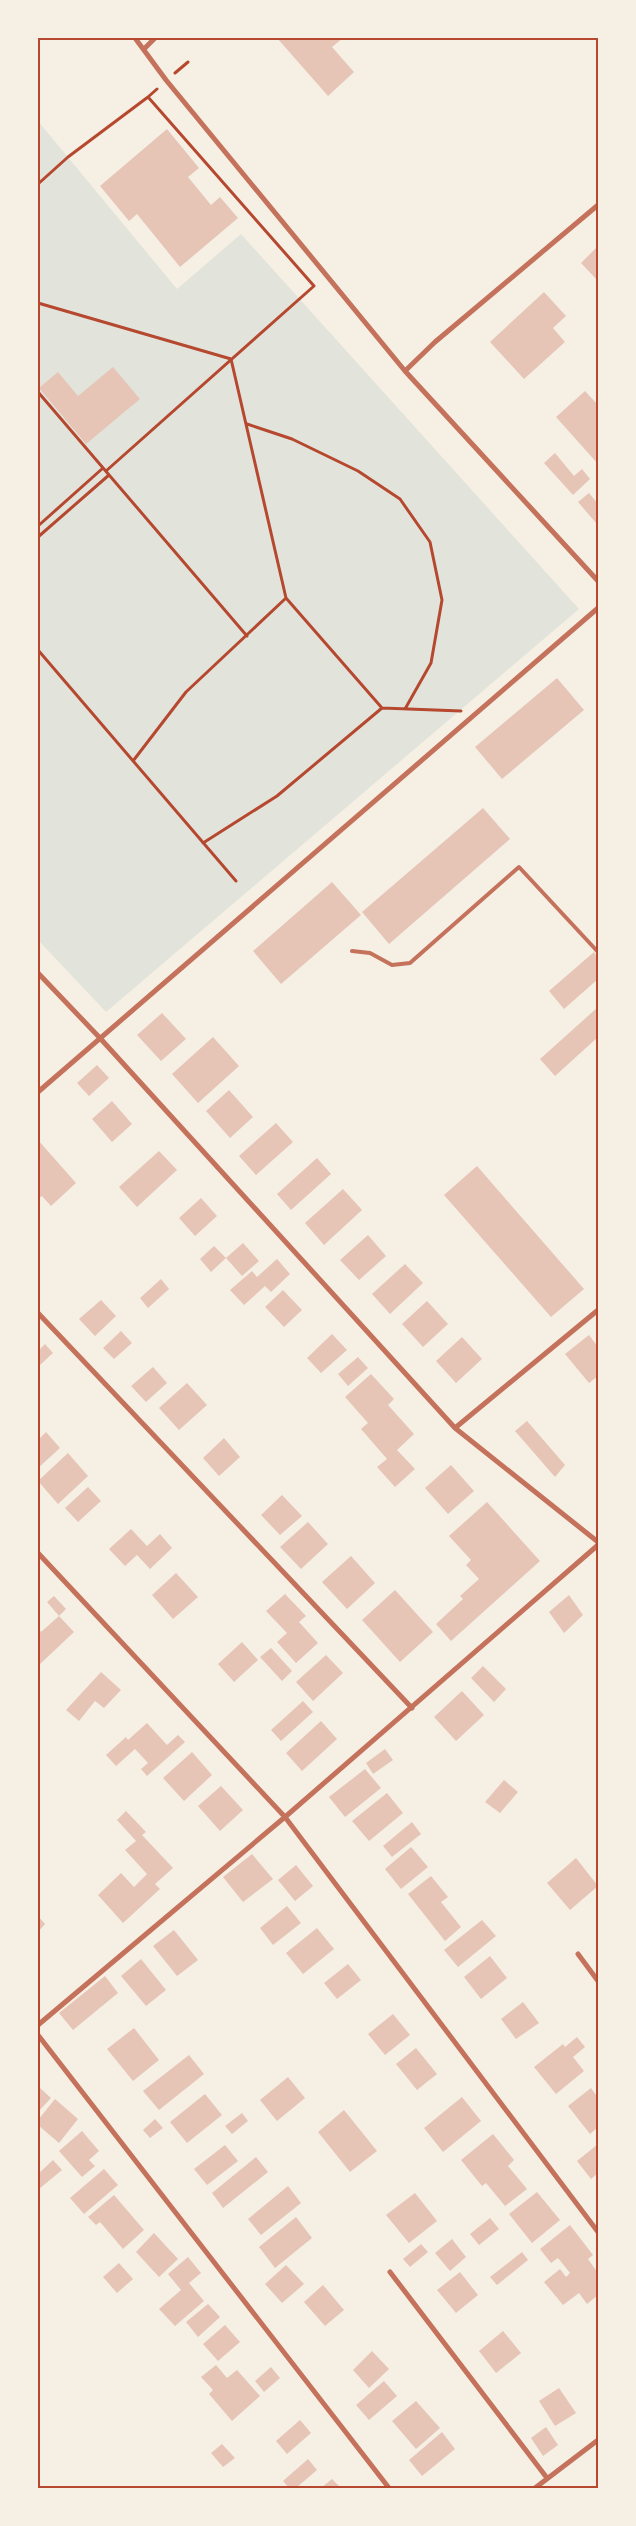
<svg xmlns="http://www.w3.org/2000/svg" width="636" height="2526" font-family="'Work Sans',sans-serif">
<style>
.green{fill:#e2e4dc}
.building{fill:#e6c5b7}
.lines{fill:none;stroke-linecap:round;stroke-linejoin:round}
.path{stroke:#b5482f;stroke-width:3}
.service{stroke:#c5725c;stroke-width:4}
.minor{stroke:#c5725c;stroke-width:5}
.neatline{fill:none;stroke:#b5482f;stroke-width:2}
</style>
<rect width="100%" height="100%" fill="#f6efe4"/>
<path class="green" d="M38,121L177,289L241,234L579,609L106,1012L38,940Z"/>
<path class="building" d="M277,38H343L332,47L354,72L328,96Z
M167,129L199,168L188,177L211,205L220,197L238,218L180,267L137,214L129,221L100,186Z
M598,246V281L581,263Z
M544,292L566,316L553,328L565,342L524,379L490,342Z
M113,367L140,399L86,444L39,388L58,372L78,396Z
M585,391L598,405V464L556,417Z
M555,453L574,476L582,469L590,479L573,495L544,463Z
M589,493L598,504V521L596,523L578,502Z
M557,678L584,710L502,779L475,747Z
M483,808L510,839L389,944L362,912Z
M332,882L361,915L281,984L253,951Z
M594,952L598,958V979L564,1009L549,991Z
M598,1007V1037L555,1076L540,1059Z
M162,1013L186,1039L161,1061L137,1035Z
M213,1037L239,1066L198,1103L172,1074Z
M97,1065L109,1078L89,1096L77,1083Z
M229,1090L253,1117L230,1138L206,1111Z
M112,1101L132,1124L112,1142L92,1119Z
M276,1123L293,1142L256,1175L239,1156Z
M38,1140L76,1183L51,1206L42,1196L38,1199Z
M159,1151L177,1170L137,1207L119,1187Z
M317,1158L331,1174L291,1210L277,1194Z
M477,1166L584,1289L551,1317L444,1195Z
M343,1189L362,1210L324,1245L305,1223Z
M201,1198L217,1216L195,1236L179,1218Z
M368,1235L386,1256L359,1280L340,1260Z
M243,1243L259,1261L242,1276L226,1258Z
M214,1246L226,1258L211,1272L200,1259Z
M277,1259L290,1274L271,1292L265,1286L244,1305L230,1290L252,1271L257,1277Z
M405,1264L423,1283L390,1314L372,1294Z
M161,1279L169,1289L148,1308L140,1298Z
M283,1290L302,1310L284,1327L265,1307Z
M101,1300L116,1316L95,1336L79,1319Z
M427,1301L448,1324L423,1347L402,1324Z
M121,1331L132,1343L114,1359L103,1348Z
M332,1334L347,1350L321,1373L307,1358Z
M589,1335L598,1347V1376L589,1383L565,1354Z
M462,1337L482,1359L456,1383L436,1361Z
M45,1344L53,1353L40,1365L38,1363V1351Z
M358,1357L368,1368L348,1386L338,1374Z
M153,1367L167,1383L146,1402L131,1386Z
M371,1374L394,1399L388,1405L414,1434L397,1450L415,1469L395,1487L377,1467L387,1459L361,1429L368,1423L345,1397Z
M187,1383L207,1405L179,1430L159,1408Z
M527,1421L565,1465L555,1477L515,1431Z
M46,1432L60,1448L38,1468V1440Z
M224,1438L240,1457L219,1476L203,1458Z
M68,1453L88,1476L58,1504L38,1481Z
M451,1465L474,1491L448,1514L425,1488Z
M88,1487L101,1501L78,1522L65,1508Z
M282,1495L302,1516L280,1535L261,1515Z
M487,1502L540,1561L451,1641L436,1624L463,1599L460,1596L479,1579L466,1565L471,1560L449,1536Z
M308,1522L328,1544L301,1569L280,1547Z
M131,1529L147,1546L160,1534L172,1548L150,1569L137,1555L125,1566L109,1549Z
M351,1556L375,1583L347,1609L322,1582Z
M176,1573L198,1597L173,1619L152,1595Z
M395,1590L433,1632L400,1662L362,1620Z
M285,1594L306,1616L299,1622L318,1643L296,1663L277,1642L287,1633L266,1611Z
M569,1595L583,1615L564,1633L549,1612Z
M54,1596L66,1609L59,1616L47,1602Z
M59,1616L74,1632L38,1666V1627L41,1632Z
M242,1642L258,1660L234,1682L218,1664Z
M271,1648L292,1671L282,1681L260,1657Z
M326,1655L343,1673L313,1701L296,1682Z
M483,1666L506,1689L494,1702L471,1678Z
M101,1672L121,1690L104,1708L95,1701L79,1721L66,1710Z
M462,1691L484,1715L456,1741L434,1717Z
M303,1701L313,1712L281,1741L271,1730Z
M321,1721L337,1739L302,1771L286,1753Z
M147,1723L167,1745L178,1735L185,1742L147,1776L141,1769L148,1763L135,1749L116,1766L106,1755L126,1737L128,1740Z
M385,1749L393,1760L373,1774L366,1763Z
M192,1752L212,1775L184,1801L163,1778Z
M365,1769L381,1788L345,1817L329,1797Z
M504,1780L518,1792L500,1813L485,1802Z
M221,1786L243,1810L220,1831L198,1806Z
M387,1793L403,1813L369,1841L352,1821Z
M126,1811L146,1832L142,1835L173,1868L155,1884L160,1889L123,1923L98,1895L121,1873L134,1887L147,1874L125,1850L136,1841L117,1820Z
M412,1822L421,1834L392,1857L383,1846Z
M411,1847L428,1867L401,1889L385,1869Z
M252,1854L273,1879L243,1902L223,1877Z
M576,1858L598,1886L570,1910L547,1883Z
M296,1865L313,1886L295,1901L278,1880Z
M431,1876L448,1897L441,1902L461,1927L445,1941L408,1894Z
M287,1906L301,1923L273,1945L260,1928Z
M38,1916L45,1924L38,1932Z
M482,1920L496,1936L458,1967L444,1950Z
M317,1928L334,1949L303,1974L286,1953Z
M174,1930L198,1960L177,1976L153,1946Z
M490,1956L507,1978L481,1999L464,1977Z
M141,1959L166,1990L146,2006L121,1976Z
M348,1964L361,1980L337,1999L324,1983Z
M105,1976L118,1993L73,2030L59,2013Z
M523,2002L539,2023L516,2039L501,2019Z
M393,2014L410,2035L385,2055L368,2034Z
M134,2028L159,2060L133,2081L107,2049Z
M577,2037L585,2047L573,2057L584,2071L556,2094L534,2067L563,2044L565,2047Z
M416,2048L437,2074L417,2090L396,2064Z
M189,2055L204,2074L159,2110L143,2091Z
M288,2077L305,2098L277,2121L260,2100Z
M39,2087L51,2098L38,2112V2089Z
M591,2088L598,2098V2127L590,2134L568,2106Z
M205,2094L222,2115L187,2143L170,2122Z
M462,2097L481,2121L443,2152L424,2128Z
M55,2099L78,2119L59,2143L38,2125V2120Z
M344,2110L377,2151L350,2172L318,2132Z
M242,2113L248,2121L232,2134L225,2126Z
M155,2119L163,2128L150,2138L143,2130Z
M82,2131L99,2151L89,2160L95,2166L82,2177L59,2151Z
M493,2134L514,2160L508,2166L527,2189L505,2206L486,2183L482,2186L461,2160Z
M598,2144V2173L591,2179L577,2161Z
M225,2145L238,2161L207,2185L194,2169Z
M256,2157L268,2172L223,2208L212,2193Z
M53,2160L62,2170L39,2189L38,2174Z
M104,2169L118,2185L84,2214L70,2198Z
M288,2186L301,2203L261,2235L248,2219Z
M537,2192L560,2220L532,2243L509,2214Z
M415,2193L437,2221L409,2243L386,2215Z
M114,2195L144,2230L123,2249L100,2222L96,2225L88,2217Z
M296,2217L312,2238L275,2268L259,2247Z
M490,2218L499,2229L479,2245L470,2234Z
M570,2225L593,2255L588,2259L598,2273V2295L587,2304L579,2293L563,2305L544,2282L560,2269L566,2277L570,2273L558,2258L551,2263L540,2249Z
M154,2233L178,2259L159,2277L136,2252Z
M452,2239L466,2257L450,2271L435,2253Z
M421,2244L428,2252L410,2267L403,2259Z
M522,2252L528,2260L497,2285L490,2277Z
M188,2257L201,2273L189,2283L204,2301L175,2326L159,2309L181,2290L168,2274Z
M119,2263L133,2279L117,2293L103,2277Z
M286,2265L304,2284L282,2303L265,2284Z
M460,2272L478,2295L456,2313L437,2290Z
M323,2285L344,2310L325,2326L304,2302Z
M208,2304L220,2317L198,2337L186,2322Z
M225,2325L240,2342L218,2361L203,2344Z
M503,2331L521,2353L496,2373L479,2351Z
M372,2351L389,2369L369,2388L353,2370Z
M216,2365L227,2378L237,2370L260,2396L232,2421L209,2394L213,2390L201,2377Z
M271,2367L280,2378L264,2392L255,2381Z
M384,2381L397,2396L369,2420L356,2405Z
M559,2388L576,2413L555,2426L539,2401Z
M416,2401L440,2428L416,2449L392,2421Z
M300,2420L311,2433L287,2454L276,2441Z
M546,2427L558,2445L543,2456L531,2438Z
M442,2432L455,2449L422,2476L409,2460Z
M222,2444L235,2458L223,2467L211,2453Z
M308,2459L317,2470L296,2488H289L283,2481Z
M332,2479L341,2488H321Z"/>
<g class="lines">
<path class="path" d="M175,73L188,62
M38,184L68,157L148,97
M38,303L231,359L286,598L186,692L133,761
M38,392L247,636
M247,424L292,439L358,471L400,499L430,542L442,600L431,663L405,709
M106,471L314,286L148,97L157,89
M38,526L103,468
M38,537L109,475
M286,598L382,708L461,711
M38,650L236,881
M203,843L277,796L382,708"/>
<path class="service" d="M352,951L370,953L392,965L410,963L519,867L598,952"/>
<path class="minor" d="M135,38L166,80L405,371L598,581
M144,49L155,38
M405,371L435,342L598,205
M38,973L99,1037L455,1428L598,1542
M38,1092L598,608
M38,1313L412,1708
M455,1428L598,1310
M38,1553L285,1817L598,2232
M578,1954L598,1981
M38,2025L285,1817L598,1545
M38,2035L389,2488
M390,2272L547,2478
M535,2488L598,2440"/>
</g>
<rect width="636" height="2526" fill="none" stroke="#f6efe4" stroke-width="78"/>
<rect x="39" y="39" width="558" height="2448" class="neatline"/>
</svg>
